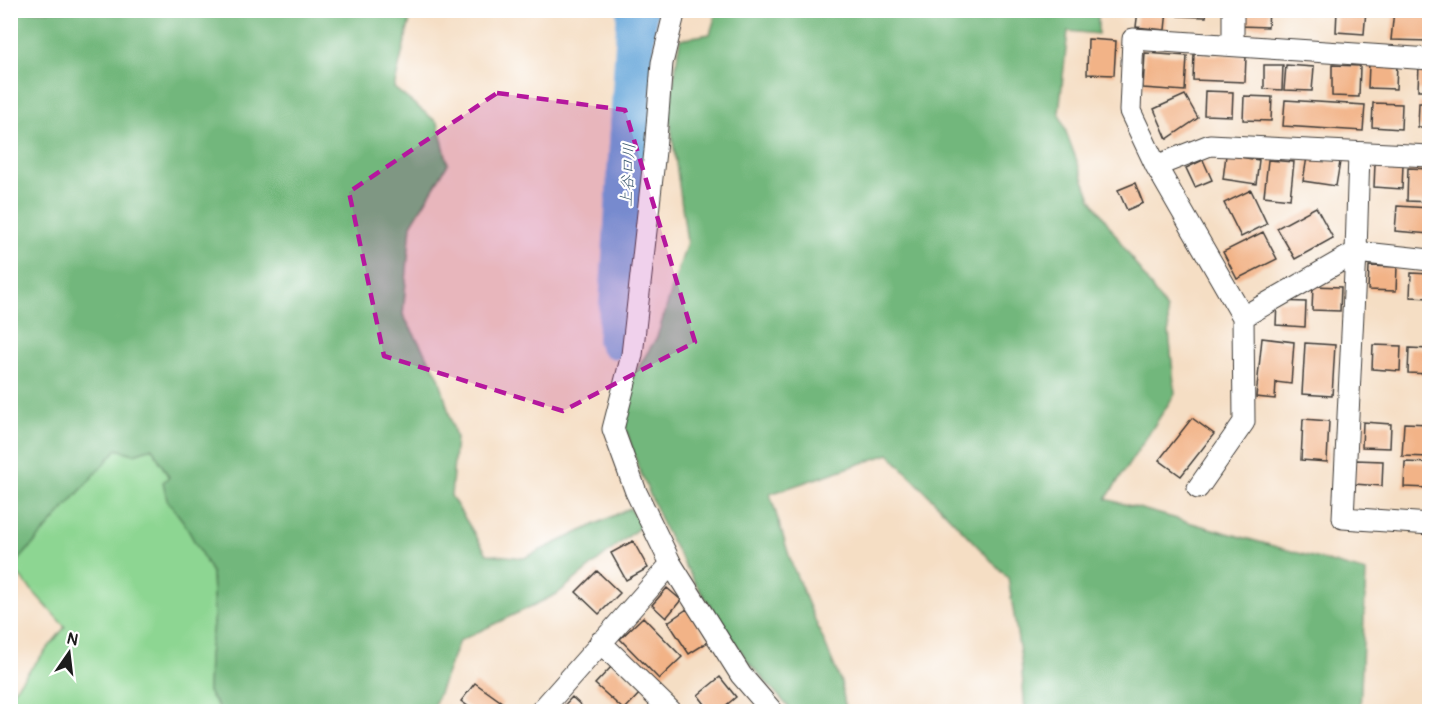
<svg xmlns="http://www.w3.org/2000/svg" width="1440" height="722" font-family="Pangolin,'Klee One',sans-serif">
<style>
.green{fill:#8dd692;stroke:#547957;stroke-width:1.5}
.forest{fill:#72b77c;stroke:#476a4c;stroke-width:1.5}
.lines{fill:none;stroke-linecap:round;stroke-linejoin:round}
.river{stroke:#67a7da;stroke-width:40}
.building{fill:#f2b387}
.minor-casing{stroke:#3d3935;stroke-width:23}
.minor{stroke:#fff;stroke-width:21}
.marked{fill:#b5179e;fill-opacity:0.2;stroke:#b5179e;stroke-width:4.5;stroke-dasharray:12 8;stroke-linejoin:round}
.labels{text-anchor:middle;stroke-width:4.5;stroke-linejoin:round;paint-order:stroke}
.water-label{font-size:16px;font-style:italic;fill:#3e5b71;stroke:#fff}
</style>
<rect width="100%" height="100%" fill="#fff"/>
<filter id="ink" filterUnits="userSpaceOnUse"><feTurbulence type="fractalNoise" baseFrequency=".0167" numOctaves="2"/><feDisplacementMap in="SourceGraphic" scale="12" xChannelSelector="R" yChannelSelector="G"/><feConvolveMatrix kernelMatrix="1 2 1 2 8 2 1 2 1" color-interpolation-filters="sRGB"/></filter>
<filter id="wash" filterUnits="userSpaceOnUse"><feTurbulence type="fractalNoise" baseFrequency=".008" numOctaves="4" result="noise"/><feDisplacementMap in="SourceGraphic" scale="24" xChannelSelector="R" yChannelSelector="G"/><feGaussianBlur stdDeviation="1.35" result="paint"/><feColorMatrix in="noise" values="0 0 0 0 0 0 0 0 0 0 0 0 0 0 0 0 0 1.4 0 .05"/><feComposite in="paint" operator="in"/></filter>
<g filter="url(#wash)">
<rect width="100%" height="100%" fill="#f5dec4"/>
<path class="green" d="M152,448L169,478L167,500L183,521L212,573L214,615L209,656L208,692L221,711L11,712V693L65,627L12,568L117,449L134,454Z"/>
<path class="forest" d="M10,11H412L394,88L438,123L448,164L411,225L403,315L439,377L456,438L451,496L487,554L524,558L630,508L641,526L557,594L459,641L432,711H221L208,692L209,656L214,615L212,573L183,521L167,500L163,482L169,477L152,448L134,454L117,449L12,568L13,545L10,542Z
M717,11H1098V34L1068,31L1059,113L1091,199L1167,310L1175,394L1106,499L1366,572L1360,711H1025L1021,659L1008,578L889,454L770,494L792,565L841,682L846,711H792L749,663L697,586L665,530L637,464L625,426L628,384L657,337L687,242L669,113L680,39L710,34Z"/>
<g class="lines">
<path class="river" d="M617,339L637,10"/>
</g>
<g id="blocks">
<path class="building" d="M1138,10H1167L1165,30L1136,27Z
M1178,10H1207L1206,17L1178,16Z
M1241,10H1269L1268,27L1240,26Z
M1337,10H1366L1364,34L1336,32Z
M1394,10H1430V41L1391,40Z
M1088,39L1116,41L1114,75L1087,74Z
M1145,53L1187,56L1185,91L1143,88Z
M1194,54L1246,56L1245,82L1193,80Z
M1369,64L1397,65L1396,89L1368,88Z
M1264,65H1283L1282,90L1264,89Z
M1286,65L1314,67L1312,91L1284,90Z
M1332,65L1360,66L1359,97L1332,96Z
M1419,65L1430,66V90H1418Z
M1205,91L1233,92L1232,116L1204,115Z
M1185,95L1198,118L1167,139L1154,109Z
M1244,96L1272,97L1271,121L1243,120Z
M1285,100L1365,105L1363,131L1283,126Z
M1373,103L1402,104L1401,129L1372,127Z
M1419,103H1430V127H1418Z
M1226,155L1259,160L1256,184L1223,179Z
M1307,157L1340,162L1336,186L1303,181Z
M1203,160L1212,180L1195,187L1186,168Z
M1268,160L1294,162L1290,199L1264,196Z
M1375,163L1403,164L1402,189L1374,187Z
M1408,168L1430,169V202L1407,201Z
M1135,183L1143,203L1127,210L1118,190Z
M1251,190L1267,224L1241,237L1224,203Z
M1397,206L1430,208V234L1395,231Z
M1316,207L1333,238L1295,259L1277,228Z
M1263,232L1277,259L1237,279L1223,252Z
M1369,266L1397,267L1396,291L1368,290Z
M1411,273L1430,274V298L1410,297Z
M1313,286L1341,287L1340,311L1312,310Z
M1277,301L1306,302L1305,327L1276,325Z
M1262,338L1294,342L1291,384L1276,382L1275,399L1256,397Z
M1305,343L1335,345L1332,396L1302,394Z
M1373,345L1401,346L1400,371L1372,369Z
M1409,348L1430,349V374L1408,373Z
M1192,418L1214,434L1181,476L1159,460Z
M1303,419L1329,421L1327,462L1301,460Z
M1363,422L1391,424L1390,448L1362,447Z
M1404,423L1430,424V457L1402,456Z
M1355,460L1383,461L1382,486L1354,484Z
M1405,462L1430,463V488L1404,487Z
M633,541L648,568L626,580L611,553Z
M597,571L620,593L599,614L576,592Z
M667,588L681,600L666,618L652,605Z
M687,609L708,642L689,654L668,622Z
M643,617L682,657L659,679L620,639Z
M612,666L641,692L624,710L595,684Z
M720,677L736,697L718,712H711L698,695Z
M475,683L503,703L497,712H476L461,701Z
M572,697L588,712H558Z"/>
</g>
</g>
<g filter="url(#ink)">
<use href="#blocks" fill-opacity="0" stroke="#3d3935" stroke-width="1.5"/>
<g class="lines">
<g class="minor-casing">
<path id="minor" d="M675,10L662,63L655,151L632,355L613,429L636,492L671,564L741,675L773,712
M1233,45V10
M1359,153L1356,252L1343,518L1430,524
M1156,166L1210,145L1430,156
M1243,317L1356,252L1430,260
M1198,488L1244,422L1243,317L1156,166L1130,111L1133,39L1430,59
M600,642L672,712
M540,712L671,564"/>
</g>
<use href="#minor" class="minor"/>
</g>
</g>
<path class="marked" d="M497,93L625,110L695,342L563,411L384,356L349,192Z"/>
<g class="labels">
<g class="water-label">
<text transform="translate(627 175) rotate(-87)" y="6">上谷口川</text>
</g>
</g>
<rect width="1440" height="722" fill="none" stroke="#fff" stroke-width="36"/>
<g transform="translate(69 653) rotate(14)" stroke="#ffffff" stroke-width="4.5" paint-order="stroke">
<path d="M0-4.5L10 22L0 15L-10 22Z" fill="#1c1c1c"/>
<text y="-9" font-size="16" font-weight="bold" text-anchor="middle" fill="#1c1c1c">N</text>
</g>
</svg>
